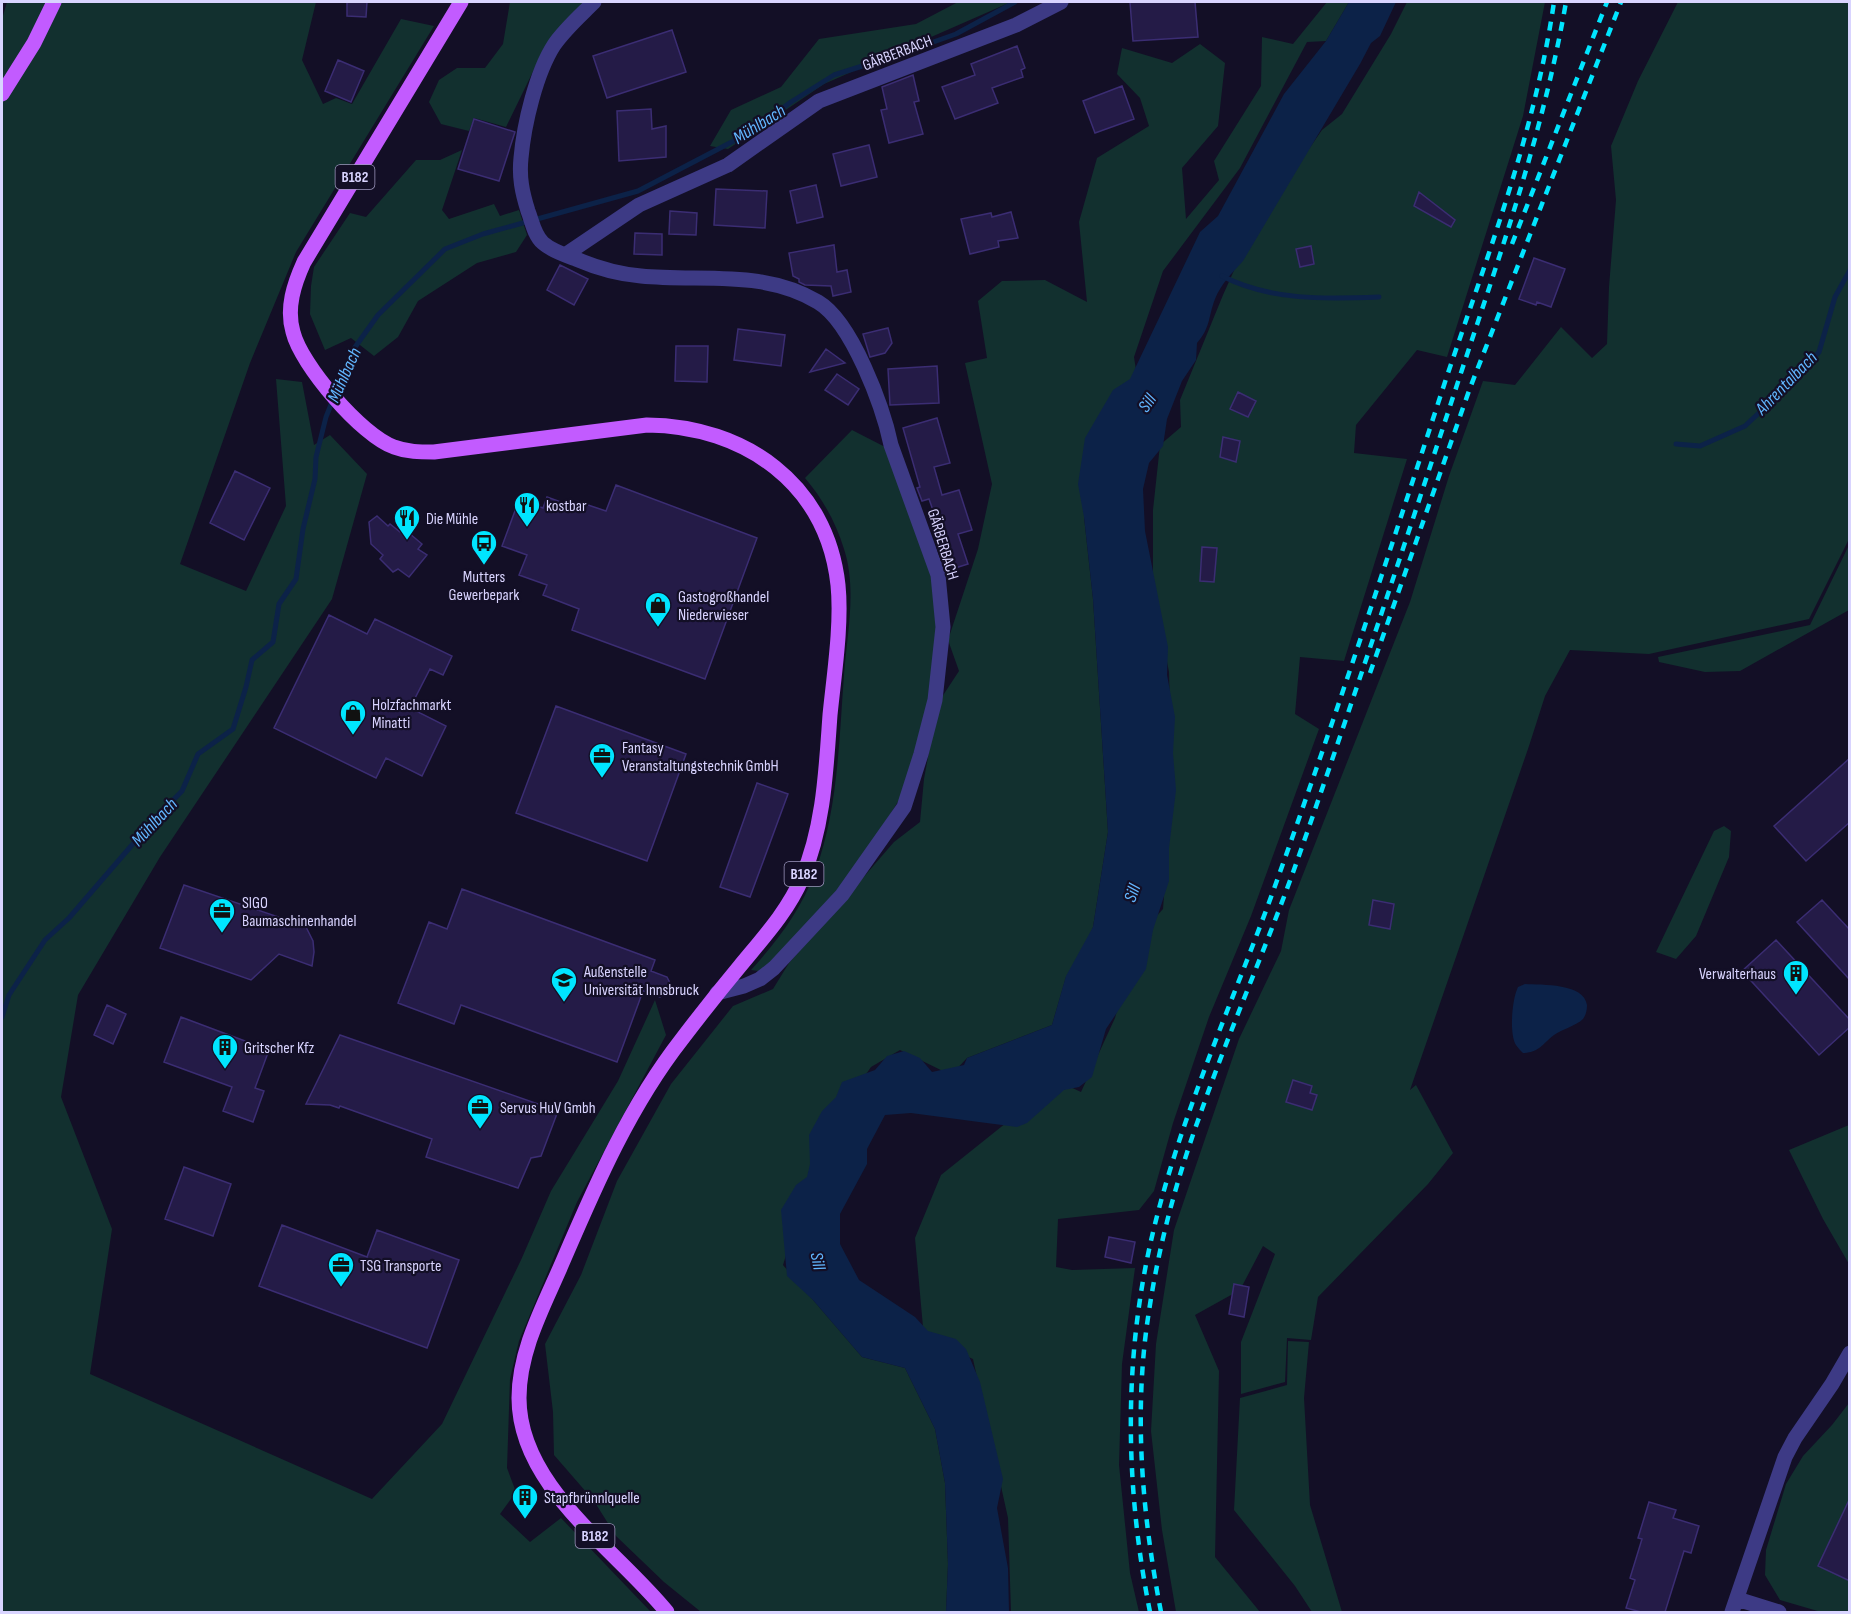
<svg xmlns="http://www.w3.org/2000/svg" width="1851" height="1614" font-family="'Sofia Sans Condensed',sans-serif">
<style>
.green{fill:#12302f}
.water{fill:#0c2248}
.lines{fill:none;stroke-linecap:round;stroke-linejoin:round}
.stream{stroke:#0c2248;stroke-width:5}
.building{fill:#241b47;stroke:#3b2d73;stroke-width:1.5}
.minor{stroke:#3d3a85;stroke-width:15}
.major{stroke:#c25bff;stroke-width:15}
.rail{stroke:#00e5ff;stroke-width:4.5;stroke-dasharray:9 8;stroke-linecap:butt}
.labels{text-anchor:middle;stroke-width:4.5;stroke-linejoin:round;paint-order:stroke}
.shield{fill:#130f26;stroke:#9e99be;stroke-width:1.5}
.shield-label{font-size:15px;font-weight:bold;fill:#d9d4ff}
.street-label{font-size:16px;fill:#d9d4ff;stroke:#130f26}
.poi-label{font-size:16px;fill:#d9d4ff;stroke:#130f26;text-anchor:start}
.water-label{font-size:18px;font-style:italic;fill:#62b6ff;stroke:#130f26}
</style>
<rect width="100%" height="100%" fill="#130f26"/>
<path class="green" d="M7,2H316L302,60L323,104L336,98L352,104L401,19L434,26L296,252L250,363L180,564L246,591L286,506L276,379L302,382L314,445L330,435L367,474L332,599L160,857L78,995L61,1097L112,1229L90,1374L372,1499L442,1424L521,1260L551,1191L618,1081L655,1000L666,1035L577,1202L519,1341L510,1379L507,1468L516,1492L500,1514L530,1542L561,1518L651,1612H2V19Z
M510,2H586L541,55L506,127L474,118L469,131L441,124L429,102L439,80L457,68H485L503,44Z
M958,2H1011L824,84L728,149L710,146L731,110L781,87L819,39L916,24Z
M1327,2H1349L1326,41L1307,42L1240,168L1163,271L1134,357L1140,396L1084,517L1093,599L1108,832L1093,927L1077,975L1066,977L1052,1025L967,1058L951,1075L900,1050L871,1067L823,1136L783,1265L862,1357L905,1368L935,1429L945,1483L948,1564L946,1612H701L664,1582L616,1536L594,1501L554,1455L553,1412L545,1344L581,1275L617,1181L671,1084L733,1006L773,989L789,963L894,842L920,822L924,779L938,703L959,671L948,640L978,549L992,484L965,363L987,358L978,301L1002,281L1045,280L1087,302L1079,222L1097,158L1149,126L1140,98L1117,74L1122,48L1172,63L1200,44L1225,63L1218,126L1182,168L1186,219L1219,180L1214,161L1261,86L1262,37L1293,44Z
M1407,2H1545L1523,116L1447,357L1417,350L1356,425L1354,453L1407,459L1344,661L1300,657L1295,714L1319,729L1251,916L1209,1017L1173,1123L1154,1191L1139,1210L1058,1219L1056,1267L1072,1270L1135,1268L1122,1364L1119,1465L1130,1573L1139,1612H1011L1008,1518L973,1359L924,1338L915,1238L941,1175L1006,1123L1066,1085L1081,1092L1115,1018L1136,939L1163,909L1172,789L1169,672L1153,590V510L1160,445L1181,427L1180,400L1223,295L1240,257L1266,211L1322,130L1342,114L1391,34Z
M1678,2H1849V539L1809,619L1649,654L1570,650L1545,696L1529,746L1410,1090L1416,1085L1453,1153L1428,1184L1318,1297L1311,1340L1287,1338L1285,1382L1241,1394V1342L1275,1254L1263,1246L1240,1290L1195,1315L1219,1371L1215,1557L1260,1612H1176L1162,1530L1151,1431L1156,1344L1174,1230L1239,1039L1281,951L1289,910L1410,602L1449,476L1483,381L1515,385L1561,327L1592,358L1607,344L1609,287L1616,200L1611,146L1638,81Z
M462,150L442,210L449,219L494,204L500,216L519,210L527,235L516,252L477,263L418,301L398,337L374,356L351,338L325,350L310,314L311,286L314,267L350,213L366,217L416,160H440Z
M852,430L889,449L932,572L938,624L936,669L906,789L857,867L784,951L759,971L751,970C778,940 801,910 815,872C838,810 839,741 844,675C847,634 857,589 844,549C836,523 823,499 805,478Z
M1849,545V610L1740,671L1705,672L1659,662L1658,657L1810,625Z
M1724,826L1731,831L1729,857L1696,936L1676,959L1656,952L1714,831Z
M1849,1125V1264L1823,1219L1789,1150Z
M1288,1341L1309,1342L1304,1398L1310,1505L1342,1612H1312L1295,1586L1234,1510L1240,1398L1287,1385Z
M1849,1403V1612H1821L1780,1600L1765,1575L1766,1550L1786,1484L1803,1456L1832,1425Z"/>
<path class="water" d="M1349,2H1396L1380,36L1371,43L1360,64L1243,261C1232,273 1221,284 1215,299C1208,317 1211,327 1197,343L1196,360L1182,381L1167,419L1163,446L1149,463L1143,489L1145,531L1168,647L1167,675L1175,717L1173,753L1176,790L1169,848V881L1153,930L1146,969L1106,1029L1092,1077L1079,1087L1064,1090L1027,1123L1017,1127L911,1113L885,1115L867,1149V1164L840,1214V1244L859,1280L915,1317L928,1331L956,1339L966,1349L980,1382L1003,1479L997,1508L1008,1568L1009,1612H946L948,1564L945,1483L935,1429L905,1368L862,1357L813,1300L787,1276L781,1210L796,1185L807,1177L810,1164L809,1135L822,1111L836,1097L842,1082L875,1070L887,1056L904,1051L920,1058L932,1072L964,1065L967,1058L1052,1025L1066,976L1093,927L1108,832L1093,599L1084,517L1078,484L1085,438L1113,390L1130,379L1200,232L1218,216L1284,94L1326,41Z
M1525,984C1542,985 1584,983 1587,1005C1587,1010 1586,1015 1583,1019C1576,1026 1562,1029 1554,1035C1541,1045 1540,1052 1523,1053C1520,1050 1518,1048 1516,1045C1509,1034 1512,999 1518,987Z"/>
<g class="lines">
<path class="stream" d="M1222,276C1271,301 1325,299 1379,297
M1676,444L1700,446L1745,426L1794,380L1819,352L1835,297L1850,270
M2,1017L9,995L45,940L69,918L151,823L182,791L198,754L233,729L246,687L252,660L273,642L279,604L296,579L303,529L315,479L316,457L326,417L353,350L378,315L445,249L483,234L638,191L747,134L791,102L834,75L891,57L956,34L1015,2"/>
</g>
<path class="building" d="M347,2H367L366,17L347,16Z
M1130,2H1195L1198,37L1133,41Z
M672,30L686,72L607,98L593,56Z
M1017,46L1025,68L1021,70L1023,77L992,88L998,103L955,119L942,87L975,75L971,64Z
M338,60L364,71L351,102L325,91Z
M913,75L919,101L914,102L923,134L889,143L881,110L887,109L882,87Z
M1122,86L1134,119L1095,133L1083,101Z
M651,109L652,129L666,126V157L619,161L617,111Z
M474,119L515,132L499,181L458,169Z
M869,145L877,177L841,186L833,154Z
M816,185L823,217L797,223L790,191Z
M716,189L767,191L765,228L714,225Z
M1419,192L1455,220L1451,227L1414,206Z
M670,211L697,213L696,235L669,234Z
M1011,212L1018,238L998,241L999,247L970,254L961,219L991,213L992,217Z
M635,233L662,234V255L634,254Z
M834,245L837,272L847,270L851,292L833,296L831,286L805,285L799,282V279L793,276L789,253Z
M1311,246L1314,264L1300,267L1296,249Z
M1534,258L1565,269L1551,307L1537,302L1536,305L1519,299Z
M560,265L588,279L574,305L547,290Z
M888,328L892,343L885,353L870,357L863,334Z
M738,329L785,335L781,366L734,360Z
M676,346H708L707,382L675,381Z
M826,349L845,363L810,372Z
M937,366L939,403L890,405L888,369Z
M837,374L859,389L848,405L825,390Z
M1238,392L1256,401L1248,417L1230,409Z
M937,418L950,463L934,467L942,495L959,490L972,530L958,534L968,564L952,569L937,515L935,516L929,499L922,501L917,488L920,487L903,428Z
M1223,437L1240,441L1236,462L1220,457Z
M235,471L270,488L244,540L210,523Z
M616,485L757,538L705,679L572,630L579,609L543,595L547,585L519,575L527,555L502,546L519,500L543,508L547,497L580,509L582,503L606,511Z
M377,516L388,526L390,524L400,532L403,528L422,544L418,549L427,555L409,577L398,569L393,572L380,559L383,555L371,544L369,522Z
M1202,547L1217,548L1214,582L1200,581Z
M329,615L367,634L375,619L452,656L443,675L430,669L410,708L446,726L422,776L386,758L376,778L274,728Z
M556,706L686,754L647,861L516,813Z
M1850,758V822L1806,861L1774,826Z
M757,783L788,794L750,897L720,887Z
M184,885L290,921L291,920L306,927L313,941L314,952L312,966L279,954L251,980L160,948Z
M462,889L655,960L651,971L667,977L671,985L668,993L660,997L643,991L617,1062L461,1005L454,1024L398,1003L429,922L447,929Z
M1373,900L1394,904L1390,929L1369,925Z
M1822,900L1850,930V980L1797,922Z
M1776,940L1850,1020V1027L1819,1055L1742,971Z
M107,1005L126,1014L113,1044L94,1035Z
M181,1017L269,1050L255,1088L264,1091L253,1122L223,1111L232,1087L164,1062Z
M340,1035L558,1111L541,1156L531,1158L518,1188L426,1157L432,1139L340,1106L339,1108L330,1105L306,1104Z
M1293,1080L1312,1086L1310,1093L1317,1095L1312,1110L1286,1102Z
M184,1167L231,1184L213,1236L165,1219Z
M282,1225L367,1257L377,1230L459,1260L427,1348L259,1286Z
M1109,1237L1135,1242L1131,1263L1105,1257Z
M1234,1284L1249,1287L1244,1317L1229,1314Z
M1850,1498V1581L1818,1566Z
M1649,1502L1676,1510L1673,1518L1699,1526L1691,1553L1684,1551L1665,1612H1641L1626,1608L1635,1580L1630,1578L1642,1539L1638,1538Z"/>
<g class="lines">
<path class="minor" d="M594,2C580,16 565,29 554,45C536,73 524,124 521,158C519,177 522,192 528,211C532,221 534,235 543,243C552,251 565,255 576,259C597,268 618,274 641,276C701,282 764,269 818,302C852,322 883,407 891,445L938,575L943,627L935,700L921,754L904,807L842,895L774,968L760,979L744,986L717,993
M565,255L639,205L728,165L819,101L1016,25L1061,2
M1737,1599L1779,1612
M1732,1612L1785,1457L1795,1438L1832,1384L1850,1353"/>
<path class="major" d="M461,2L304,262C294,284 286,308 293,332C301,365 362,436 394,447C407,452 420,452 434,452L647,425C745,426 827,484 838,585C842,624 834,675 830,715C826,770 824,826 802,878C788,911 763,938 740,966C720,990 701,1014 682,1039C628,1108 594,1189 560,1268C542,1309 519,1352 519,1398C519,1487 616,1549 667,1612
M2,94L34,43L54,2"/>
<path class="rail" d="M1512,244L1607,2
M1370,673L1470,388L1621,2
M1150,1612C1124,1482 1123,1349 1156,1220C1185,1105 1235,997 1275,886C1335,719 1390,551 1445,382C1487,257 1535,132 1554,2
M1161,1612C1142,1514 1133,1411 1149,1311C1159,1244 1177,1178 1200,1115C1231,1025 1271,937 1302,847C1355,695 1405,543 1455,391C1497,263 1543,135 1566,2"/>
</g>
<defs>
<g id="restaurant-pin" transform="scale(1.35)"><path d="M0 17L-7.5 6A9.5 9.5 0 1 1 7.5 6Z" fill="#00e5ff" stroke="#130f26"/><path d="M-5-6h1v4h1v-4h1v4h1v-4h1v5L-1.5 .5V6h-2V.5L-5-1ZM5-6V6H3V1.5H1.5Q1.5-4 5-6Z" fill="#111"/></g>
<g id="bus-pin" transform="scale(1.35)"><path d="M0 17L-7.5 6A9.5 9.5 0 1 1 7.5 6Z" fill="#00e5ff" stroke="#130f26"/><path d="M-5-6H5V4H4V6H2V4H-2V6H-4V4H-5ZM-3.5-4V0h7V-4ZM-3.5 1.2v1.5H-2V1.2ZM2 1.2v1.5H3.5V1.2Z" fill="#111"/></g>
<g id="shop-pin" transform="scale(1.35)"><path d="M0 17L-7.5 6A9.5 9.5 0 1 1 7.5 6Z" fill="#00e5ff" stroke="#130f26"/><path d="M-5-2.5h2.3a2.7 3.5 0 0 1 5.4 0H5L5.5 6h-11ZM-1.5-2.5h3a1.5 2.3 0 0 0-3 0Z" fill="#111"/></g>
<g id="office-pin" transform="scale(1.35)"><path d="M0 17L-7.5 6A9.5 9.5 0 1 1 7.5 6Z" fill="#00e5ff" stroke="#130f26"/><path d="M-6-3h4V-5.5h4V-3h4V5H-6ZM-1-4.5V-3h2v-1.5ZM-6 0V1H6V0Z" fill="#111"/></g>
<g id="building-pin" transform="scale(1.35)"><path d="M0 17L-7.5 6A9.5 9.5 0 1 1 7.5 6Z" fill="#00e5ff" stroke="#130f26"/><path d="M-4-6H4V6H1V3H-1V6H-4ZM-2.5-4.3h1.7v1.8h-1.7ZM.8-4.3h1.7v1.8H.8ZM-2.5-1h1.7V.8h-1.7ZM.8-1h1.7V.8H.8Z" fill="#111"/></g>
<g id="university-pin" transform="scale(1.35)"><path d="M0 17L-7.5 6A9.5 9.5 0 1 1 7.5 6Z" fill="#00e5ff" stroke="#130f26"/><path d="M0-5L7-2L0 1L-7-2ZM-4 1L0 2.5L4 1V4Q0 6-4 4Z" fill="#111"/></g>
</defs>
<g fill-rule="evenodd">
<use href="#restaurant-pin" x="527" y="505"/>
<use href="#restaurant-pin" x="407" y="518"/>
<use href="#bus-pin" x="484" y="543"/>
<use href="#shop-pin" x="658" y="605"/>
<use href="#shop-pin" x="353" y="713"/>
<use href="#office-pin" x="602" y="756"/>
<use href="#office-pin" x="222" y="911"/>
<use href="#building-pin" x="1796" y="973"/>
<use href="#university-pin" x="564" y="980"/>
<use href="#building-pin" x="225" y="1047"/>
<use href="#office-pin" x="480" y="1107"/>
<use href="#office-pin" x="341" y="1265"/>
<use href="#building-pin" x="525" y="1497"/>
</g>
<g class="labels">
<g class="shield">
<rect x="335.5" y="165" width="39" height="24" rx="4.5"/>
<rect x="784.5" y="862" width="39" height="24" rx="4.5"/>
<rect x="575.5" y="1524" width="39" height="24" rx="4.5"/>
</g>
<g class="shield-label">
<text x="355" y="182">B182</text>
<text x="804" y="879">B182</text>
<text x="595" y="1541">B182</text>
</g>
<g class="street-label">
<text transform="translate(897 52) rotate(-21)" y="6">GÄRBERBACH</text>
<text transform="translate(944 544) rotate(73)" y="6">GÄRBERBACH</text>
</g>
<g class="poi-label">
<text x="546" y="511">kostbar</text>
<text x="426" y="524">Die Mühle</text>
<text x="484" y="582" text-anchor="middle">Mutters<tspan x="484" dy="18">Gewerbepark</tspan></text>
<text x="678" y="602">Gastogroßhandel<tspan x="678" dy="18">Niederwieser</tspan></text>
<text x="372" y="710">Holzfachmarkt<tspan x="372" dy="18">Minatti</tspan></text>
<text x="622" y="753">Fantasy<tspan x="622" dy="18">Veranstaltungstechnik GmbH</tspan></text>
<text x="242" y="908">SIGO<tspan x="242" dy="18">Baumaschinenhandel</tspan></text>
<text x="584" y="977">Außenstelle<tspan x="584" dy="18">Universität Innsbruck</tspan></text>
<text x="1776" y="979" text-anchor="end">Verwalterhaus</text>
<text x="244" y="1053">Gritscher Kfz</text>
<text x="500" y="1113">Servus HuV Gmbh</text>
<text x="360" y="1271">TSG Transporte</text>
<text x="544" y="1503">Stapfbrünnlquelle</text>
</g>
<g class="water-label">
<text transform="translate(759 124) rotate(-32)" y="6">Mühlbach</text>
<text transform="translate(344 375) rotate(-66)" y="6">Mühlbach</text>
<text transform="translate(1786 383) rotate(-46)" y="6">Ahrentalbach</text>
<text transform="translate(1147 403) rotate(-56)" y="6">Sill</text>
<text transform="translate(154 822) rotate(-47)" y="6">Mühlbach</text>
<text transform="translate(1132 893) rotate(-71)" y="6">Sill</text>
<text transform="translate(818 1261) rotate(79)" y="6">Sill</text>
</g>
</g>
<rect width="1851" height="1614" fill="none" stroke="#d9d4ff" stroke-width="6"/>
</svg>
